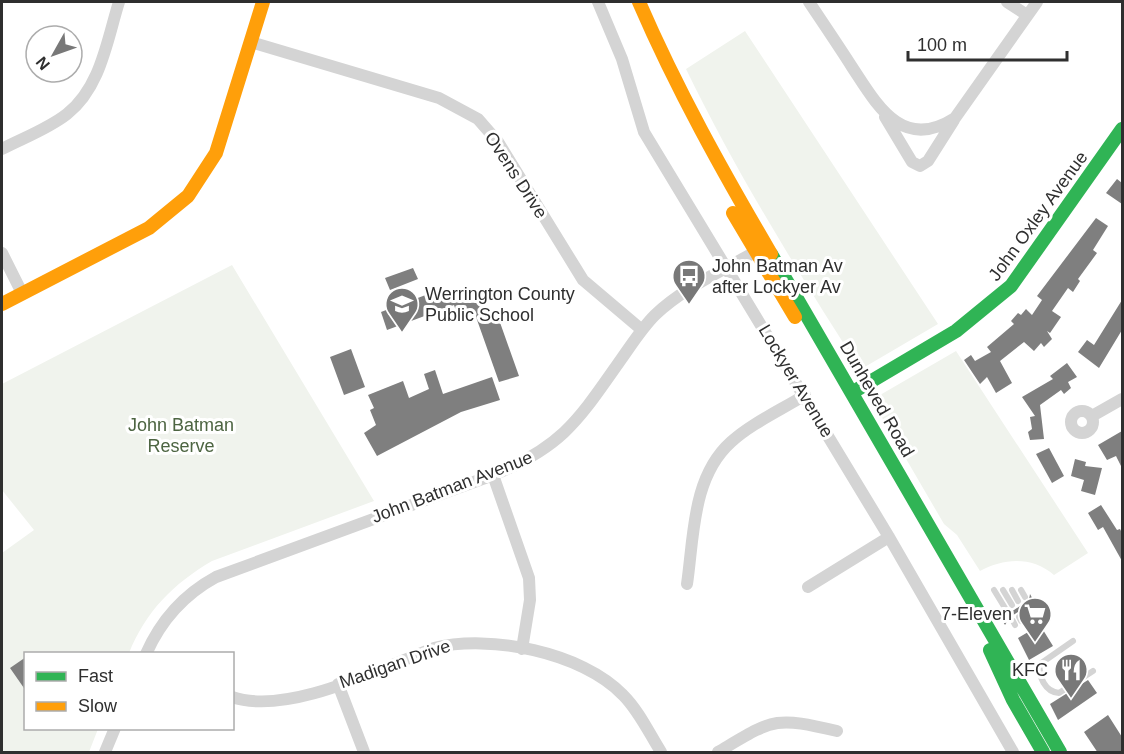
<svg xmlns="http://www.w3.org/2000/svg" width="1124" height="754" font-family="Arial,sans-serif">
<style>
.green{fill:#f0f3ed}
.building{fill:#7f7f7f}
.lines{fill:none;stroke-linecap:round;stroke-linejoin:round}
.lane{stroke:#d4d4d4;stroke-width:6}
.street{stroke:#d4d4d4;stroke-width:12}
.fast{stroke:#30b455;stroke-width:14}
.slow{stroke:#ff9f0a;stroke-width:14}
.labels{text-anchor:middle;stroke-width:6;stroke-linejoin:round;paint-order:stroke}
.street-label{font-size:18px;fill:#2f2f2f;stroke:#fff}
.poi-label{font-size:18px;fill:#2f2f2f;stroke:#fff;text-anchor:start}
.park-label{font-size:18px;fill:#4d6542;stroke:#fff}
</style>
<rect width="100%" height="100%" fill="#fff"/>
<path class="green" d="M745,31L938,324L863,368L858,366C796,269 736,172 686,69Z
M232,265L374,501L212,561C173,584 146,611 129,653L26,654V728L98,729L89,752H2V553L34,530L2,490V384Z
M956,351L1088,553L1054,575C1032,556 1004,558 980,571L957,535L944,524L877,409L880,395Z"/>
<path class="building" d="M1117,179L1122,183V204L1106,193Z
M1096,218L1108,226L1093,250L1097,253L1078,279L1080,281L1073,292L1068,288L1052,311L1061,317L1050,333L1047,331L1052,339L1044,347L1041,343L1034,351L1024,342L1000,361L1012,383L996,393L987,377L980,384L964,360L971,355L975,361L991,352L987,347L1014,324L1011,321L1018,313L1021,315L1026,309L1032,315L1042,300L1037,296Z
M413,268L418,279L390,290L385,278Z
M444,288L448,298L474,290L486,318L497,314L519,376L499,382L476,317L460,323L454,305L387,330L381,312Z
M1122,300V330L1099,368L1078,352L1087,340L1094,345Z
M351,349L365,387L344,395L330,357Z
M1067,363L1077,377L1068,382L1071,388L1064,394L1061,390L1040,405L1044,439L1030,440L1028,432L1032,429L1030,417L1035,416L1022,397L1053,379L1050,376Z
M435,370L443,394L492,377L500,400L461,412L377,456L364,433L376,425L370,410L374,408L368,395L403,381L409,398L429,389L424,374Z
M1122,431V468L1116,456L1107,460L1098,445Z
M1049,448L1064,476L1052,483L1036,454Z
M1075,459L1086,462L1085,466L1102,468L1095,495L1081,491L1084,480L1071,476Z
M1101,505L1117,530L1120,529L1122,533V561L1103,527L1098,530L1088,513Z
M1030,594L1037,607L1029,605L1010,617L1005,625L998,613L1014,610L1029,600Z
M1040,625L1053,646L1029,660L1018,638Z
M26,657V691L10,668Z
M1088,680L1097,693L1058,720L1050,704Z
M1108,715L1122,737V753H1098L1084,732Z"/>
<g class="lines">
<path class="lane" d="M994,590L1005,608
M1003,590L1012,605
M1012,590L1018,601
M1021,590L1025,597
M1032,609L1035,613
M1026,613L1028,617
M1019,617L1021,621
M1013,621L1015,625
M1073,641L1040,664C1038,676 1045,692 1059,693L1093,671"/>
<path class="street" d="M598,2L622,59L644,132L889,537L1013,752
M809,2C823,23 838,45 852,67C877,105 902,152 955,118L1037,2
M1007,2L1027,15
M251,42L439,98L478,119L498,142L583,280L642,330
M885,117L912,162L920,166L928,161L954,120
M2,149C23,138 48,129 67,114C101,87 107,40 119,2
M2,253L22,293
M1071 422a11 11 0 1 1 22 0a11 11 0 1 1-22 0Z
M1092,416L1122,399
M493,475L529,578L530,600L522,649
M687,584C694,536 692,477 731,442C752,423 781,410 805,395
M808,587L889,537
M146,654C161,620 183,595 216,577L493,475C564,446 579,419 622,358C632,344 642,328 655,315C683,288 722,271 755,252
M338,684L364,752
M232,697C288,716 379,669 434,648C489,634 582,652 623,695C639,711 649,733 661,752
M105,752L115,728
M718,752C774,719 773,716 837,731"/>
<path class="fast" d="M771,254L1060,752
M853,392L956,331L1011,286L1122,129
M990,650L1013,700L1043,752"/>
<path class="slow" d="M639,2C677,90 723,172 771,254
M733,213L795,317
M2,304L149,228L188,196L216,153L263,2"/>
</g>
<defs>
<g id="bus-pin" transform="scale(1.725)"><path d="M0 17L-7.5 6A9.5 9.5 0 1 1 7.5 6Z" fill="#787878" stroke="#fff"/><path d="M-5-6H5V4H4V6H2V4H-2V6H-4V4H-5ZM-3.5-4V0h7V-4ZM-3.5 1.2v1.5H-2V1.2ZM2 1.2v1.5H3.5V1.2Z" fill="#fff"/></g>
<g id="school-pin" transform="scale(1.725)"><path d="M0 17L-7.5 6A9.5 9.5 0 1 1 7.5 6Z" fill="#787878" stroke="#fff"/><path d="M0-5L7-2L0 1L-7-2ZM-4 1L0 2.5L4 1V4Q0 6-4 4Z" fill="#fff"/></g>
<g id="supermarket-pin" transform="scale(1.725)"><path d="M0 17L-7.5 6A9.5 9.5 0 1 1 7.5 6Z" fill="#787878" stroke="#fff"/><path d="M-6-5.5h2.5l.6 2H6L4.5 2H-2.5L-4.4-4H-6ZM-1.5 3.2a1.3 1.3 0 1 0 .1 0ZM3 3.2a1.3 1.3 0 1 0 .1 0Z" fill="#fff"/></g>
<g id="restaurant-pin" transform="scale(1.725)"><path d="M0 17L-7.5 6A9.5 9.5 0 1 1 7.5 6Z" fill="#787878" stroke="#fff"/><path d="M-5-6h1v4h1v-4h1v4h1v-4h1v5L-1.5 .5V6h-2V.5L-5-1ZM5-6V6H3V1.5H1.5Q1.5-4 5-6Z" fill="#fff"/></g>
</defs>
<g fill-rule="evenodd">
<use href="#bus-pin" x="689" y="276"/>
<use href="#school-pin" x="402" y="304"/>
<use href="#supermarket-pin" x="1035" y="614"/>
<use href="#restaurant-pin" x="1071" y="670"/>
</g>
<g class="labels">
<g class="street-label">
<text transform="translate(516 175) rotate(57)" y="6">Ovens Drive</text>
<text transform="translate(1038 216) rotate(-54)" y="6">John Oxley Avenue</text>
<text transform="translate(796 381) rotate(59)" y="6">Lockyer Avenue</text>
<text transform="translate(877 399) rotate(60)" y="6">Dunheved Road</text>
<text transform="translate(452 487) rotate(-21)" y="6">John Batman Avenue</text>
<text transform="translate(395 664) rotate(-19)" y="6">Madigan Drive</text>
</g>
<g class="poi-label">
<text x="712" y="272">John Batman Av<tspan x="712" dy="21">after Lockyer Av</tspan></text>
<text x="425" y="300">Werrington County<tspan x="425" dy="21">Public School</tspan></text>
<text x="1012" y="620" text-anchor="end">7-Eleven</text>
<text x="1048" y="676" text-anchor="end">KFC</text>
</g>
<g class="park-label">
<text x="181" y="431">John Batman<tspan x="181" dy="21">Reserve</tspan></text>
</g>
</g>
<rect width="1124" height="754" fill="none" stroke="#2f2f2f" stroke-width="6"/>
<rect x="24" y="652" width="210" height="78" fill="#ffffff" stroke="#acacac" stroke-width="1.5"/>
<rect x="36" y="672" width="30" height="9" fill="#30b455" stroke="#acacac" stroke-width="1.5"/>
<text x="78" y="682" font-size="18" fill="#2f2f2f">Fast</text>
<rect x="36" y="702" width="30" height="9" fill="#ff9f0a" stroke="#acacac" stroke-width="1.5"/>
<text x="78" y="712" font-size="18" fill="#2f2f2f">Slow</text>
<g transform="translate(54 54) rotate(230)"><circle r="28" fill="#ffffff" stroke="#acacac" stroke-width="1.5"/>
<path d="M0-4.5L10 22L0 15L-10 22Z" fill="#787878"/>
<text y="-9" font-size="16" font-weight="bold" text-anchor="middle" fill="#2f2f2f">N</text>
</g>
<path d="M908 51v9h159v-9" fill="none" stroke="#2f2f2f" stroke-width="3"/>
<text x="917" y="51" font-size="18" fill="#2f2f2f" stroke="#ffffff" stroke-width="4.5" paint-order="stroke">100 m</text>
</svg>
